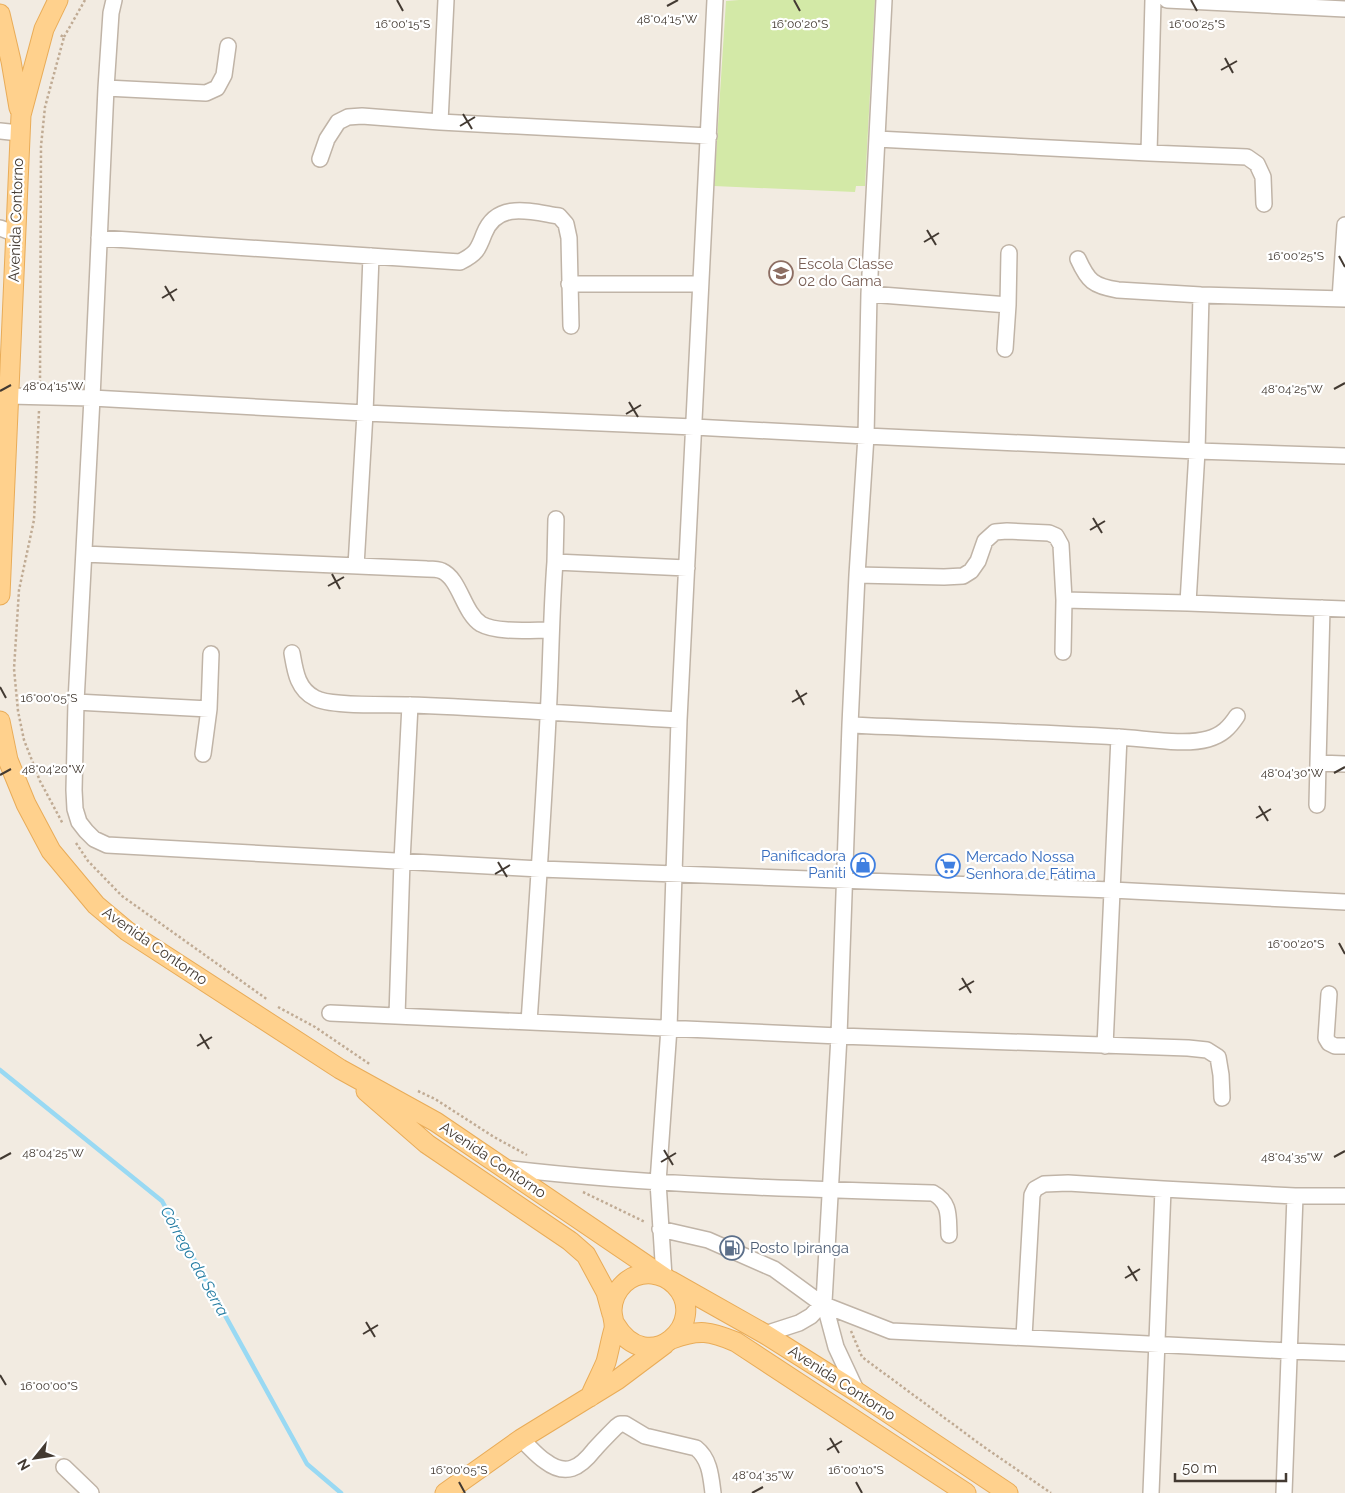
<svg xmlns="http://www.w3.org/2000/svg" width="1345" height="1493" font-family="Raleway,sans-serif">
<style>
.green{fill:#d3e9a7}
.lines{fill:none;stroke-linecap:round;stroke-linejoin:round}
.stream{stroke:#99d9f3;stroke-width:4.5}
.minor-casing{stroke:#c0b4a7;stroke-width:18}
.major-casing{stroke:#e9ac58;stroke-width:21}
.path{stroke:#c0ab94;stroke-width:2.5;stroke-dasharray:2.5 2.5;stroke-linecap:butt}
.minor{stroke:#fff;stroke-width:15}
.major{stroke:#ffd18d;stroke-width:19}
.ticks{fill:none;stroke:#433a32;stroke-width:2}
.labels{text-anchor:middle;stroke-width:4.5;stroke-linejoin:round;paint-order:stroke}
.street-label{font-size:15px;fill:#433a32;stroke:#fff}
.education-label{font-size:15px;fill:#785e54;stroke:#fff;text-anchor:start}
.shop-label{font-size:15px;fill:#366cbe;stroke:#fff;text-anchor:end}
.service-label{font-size:15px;fill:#4e5e75;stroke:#fff;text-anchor:start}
.water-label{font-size:16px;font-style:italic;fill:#257da3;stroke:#fff}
.ticks-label{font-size:12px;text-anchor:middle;fill:#433a32;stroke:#fff;stroke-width:4.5;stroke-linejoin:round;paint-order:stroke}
</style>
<rect width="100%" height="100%" fill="#f2ebe1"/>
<path class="green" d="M739,0H875L865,186H856L855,192L714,186L726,1Z"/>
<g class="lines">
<path class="stream" d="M0,1070L162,1201L307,1464L341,1493"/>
<g class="minor-casing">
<path id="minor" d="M114,0L111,13L106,88L92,398L76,702L74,790L75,809L79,822L86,831L94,839L107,845L540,869L1112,890L1345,902
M1153,0L1149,153L1247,157L1257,164L1263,177L1264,204
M1167,0L1345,9
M106,88L206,93L217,88L224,75L228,46
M440,122L446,0
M0,131L19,133
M877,139L1149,153
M320,159L327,139L338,122L348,117L362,116L440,122L709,136
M0,228L16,234
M99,238L460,262C476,254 478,250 484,234C497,200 532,212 559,216L566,224L569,238L571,326
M1078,259C1088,281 1093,286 1118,290L1201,295L1345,299
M569,284H700
M869,294L1008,305L1005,349
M1201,295L1197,451L1188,603L1345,609
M1340,299L1345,225
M1008,305L1009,253
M9,396L92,398L365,413L694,427L866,436L1197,451L1345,456
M556,519L555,562L687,568
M84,554L427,569C431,569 438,569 442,571C460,579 463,612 481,624C497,633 531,630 550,630
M356,566L365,413L371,256
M857,575L944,577L963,576L971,571L978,561L985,541L995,532L1007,531L1049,533L1056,536L1061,545L1064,600
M1063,652L1064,600L1188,603
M292,653C295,670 297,689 315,698C330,707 389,704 409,705C499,708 589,715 679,720
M76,702L209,709L203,754
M209,709L211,654
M850,725C939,729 1028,732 1117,737C1143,738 1184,746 1208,739C1222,735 1229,728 1237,716
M1318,763L1322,608
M1317,805L1318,763L1345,764
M1329,994L1326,1038L1329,1043L1335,1046H1345
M330,1013L839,1036L1188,1048L1207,1050L1218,1057L1221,1075L1222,1098
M397,1016L402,861L410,705
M529,1022C536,921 543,820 548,718C551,666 551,614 555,562
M1105,1046L1119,737
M504,1168C646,1185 790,1189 933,1193C951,1203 948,1217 949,1235
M660,1229L708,1240L774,1269L822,1304L891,1331L1289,1351L1345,1353
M664,1277L658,1182L669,1028L679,720L715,0
M765,1334L799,1323L811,1316L824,1302
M1024,1337L1032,1195L1035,1189L1044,1184L1068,1183L1163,1189L1295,1196H1345
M857,1392L836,1347L824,1302L839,1036L850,725L857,575L866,436L869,294L884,0
M521,1439C529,1446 536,1455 545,1461C566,1477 580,1468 594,1450C601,1442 609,1434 616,1427L620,1424H625L645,1436L696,1448C710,1459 711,1477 713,1493
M64,1467L91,1493
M1151,1493L1163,1189
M1284,1493L1295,1196"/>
</g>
<g class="major-casing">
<path id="major" d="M0,14L11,61L19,108
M0,595L21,115L44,29L58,0
M0,721L8,760L26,804L51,851L96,905L127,931L340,1069L436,1122L664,1277
M366,1091L427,1144L570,1241L586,1255L606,1292L612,1314
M671,1281L765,1334L857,1392L1008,1493
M672,1339C699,1329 710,1331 736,1342L966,1493
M590,1397C595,1385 601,1374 606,1362C609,1351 611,1339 614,1329C615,1322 612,1317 612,1310C613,1289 630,1272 652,1274C661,1275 669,1279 675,1285C711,1322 648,1380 615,1324
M445,1493L521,1439L617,1380L665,1344"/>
</g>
<path class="path" d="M64,37L85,0
M40,383L41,146L45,107L64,37L60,35
M39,411L34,520L19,590L14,669L18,711L24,740L40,781L63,824
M76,843L88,861L122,896L268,1000
M278,1007L315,1027L371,1065
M418,1091L435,1099L494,1137L527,1155
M583,1192L645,1222
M851,1331L862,1357L984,1447L1051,1493"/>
<use href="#minor" class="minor"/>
<use href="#major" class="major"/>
</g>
<path class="ticks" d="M397,0L403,11M794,0L800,11M1191,0L1197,11M667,6L678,0M1225,58L1233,73M1221,70L1237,61M463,114L472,129M460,126L475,117M927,230L936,245M924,242L939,233M1339,256L1345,267M165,286L174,301M162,298L177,289M1334,389L1345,383M0,391L11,385M629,402L638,417M626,414L641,405M1093,518L1102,533M1090,530L1105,521M332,574L340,589M328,586L344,577M0,687L6,698M796,690L804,705M792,702L807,693M1334,773L1345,767M0,775L11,769M1259,806L1268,821M1256,818L1271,809M498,862L507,877M495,874L510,865M1339,943L1345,954M962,978L971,993M959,990L974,981M200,1034L209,1049M197,1046L212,1037M664,1150L673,1165M1334,1157L1345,1151M0,1159L11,1153M661,1162L676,1153M1128,1266L1137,1281M1125,1278L1140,1269M366,1322L375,1337M363,1334L378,1325M0,1375L6,1385M830,1438L839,1453M827,1450L842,1441M459,1482L465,1493M856,1482L862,1493M752,1493L763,1487"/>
<defs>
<g id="school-ring" transform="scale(1.25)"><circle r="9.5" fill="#fff" stroke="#8d6e63" stroke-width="1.5"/><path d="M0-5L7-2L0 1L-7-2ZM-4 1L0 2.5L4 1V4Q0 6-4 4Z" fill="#8d6e63"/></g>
<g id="shop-ring" transform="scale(1.25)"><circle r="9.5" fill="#fff" stroke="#3f7fe0" stroke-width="1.5"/><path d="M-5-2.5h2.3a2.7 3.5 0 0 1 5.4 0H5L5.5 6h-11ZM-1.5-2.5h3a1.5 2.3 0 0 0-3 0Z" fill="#3f7fe0"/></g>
<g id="supermarket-ring" transform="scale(1.25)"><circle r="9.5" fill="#fff" stroke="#3f7fe0" stroke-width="1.5"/><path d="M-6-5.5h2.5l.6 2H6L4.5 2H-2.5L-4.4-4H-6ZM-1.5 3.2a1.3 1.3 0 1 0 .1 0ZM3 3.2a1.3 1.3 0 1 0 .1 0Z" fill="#3f7fe0"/></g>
<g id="fuel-ring" transform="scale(1.25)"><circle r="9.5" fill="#fff" stroke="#5c6f8a" stroke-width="1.5"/><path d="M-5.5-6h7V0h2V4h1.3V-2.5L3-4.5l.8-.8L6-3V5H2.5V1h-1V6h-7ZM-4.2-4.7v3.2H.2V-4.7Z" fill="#5c6f8a"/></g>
</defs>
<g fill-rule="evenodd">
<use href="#school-ring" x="781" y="273"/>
<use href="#shop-ring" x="863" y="865"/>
<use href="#supermarket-ring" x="948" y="866"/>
<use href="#fuel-ring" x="732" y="1248"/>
</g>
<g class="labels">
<g class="street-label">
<text transform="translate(16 220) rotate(-88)" y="5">Avenida Contorno</text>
<text transform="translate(155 946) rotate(35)" y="5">Avenida Contorno</text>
<text transform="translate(493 1160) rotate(34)" y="5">Avenida Contorno</text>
<text transform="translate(842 1383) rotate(33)" y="5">Avenida Contorno</text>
</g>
<g class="education-label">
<text x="798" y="269">Escola Classe<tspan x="798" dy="17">02 do Gama</tspan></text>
</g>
<g class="shop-label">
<text x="846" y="861">Panificadora<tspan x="846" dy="17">Paniti</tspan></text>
<text x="966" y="862" text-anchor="start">Mercado Nossa<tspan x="966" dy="17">Senhora de Fátima</tspan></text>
</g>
<g class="service-label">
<text x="750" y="1253">Posto Ipiranga</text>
</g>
<g class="water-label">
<text transform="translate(195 1261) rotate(61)" y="6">Córrego da Serra</text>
</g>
</g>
<g class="ticks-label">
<text x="667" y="23">48°04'15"W</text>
<text x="403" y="28">16°00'15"S</text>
<text x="1197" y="28">16°00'25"S</text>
<text x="800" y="28">16°00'20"S</text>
<text x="1296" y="260">16°00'25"S</text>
<text x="53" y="390">48°04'15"W</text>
<text x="1292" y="393">48°04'25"W</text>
<text x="49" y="702">16°00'05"S</text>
<text x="53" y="773">48°04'20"W</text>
<text x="1292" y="777">48°04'30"W</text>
<text x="1296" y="948">16°00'20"S</text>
<text x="53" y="1157">48°04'25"W</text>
<text x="1292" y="1161">48°04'35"W</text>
<text x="49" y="1390">16°00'00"S</text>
<text x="459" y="1474">16°00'05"S</text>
<text x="856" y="1474">16°00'10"S</text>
<text x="763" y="1479">48°04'35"W</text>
</g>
<g transform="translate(35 1458) rotate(240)" stroke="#ffffff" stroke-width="4" paint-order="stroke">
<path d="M0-4L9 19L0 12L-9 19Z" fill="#433a32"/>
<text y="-8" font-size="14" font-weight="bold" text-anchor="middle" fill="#433a32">N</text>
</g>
<path d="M1175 1473v8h111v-8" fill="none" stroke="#433a32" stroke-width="2.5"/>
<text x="1182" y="1473" font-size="15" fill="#433a32" stroke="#ffffff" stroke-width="4" paint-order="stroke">50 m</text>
</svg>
